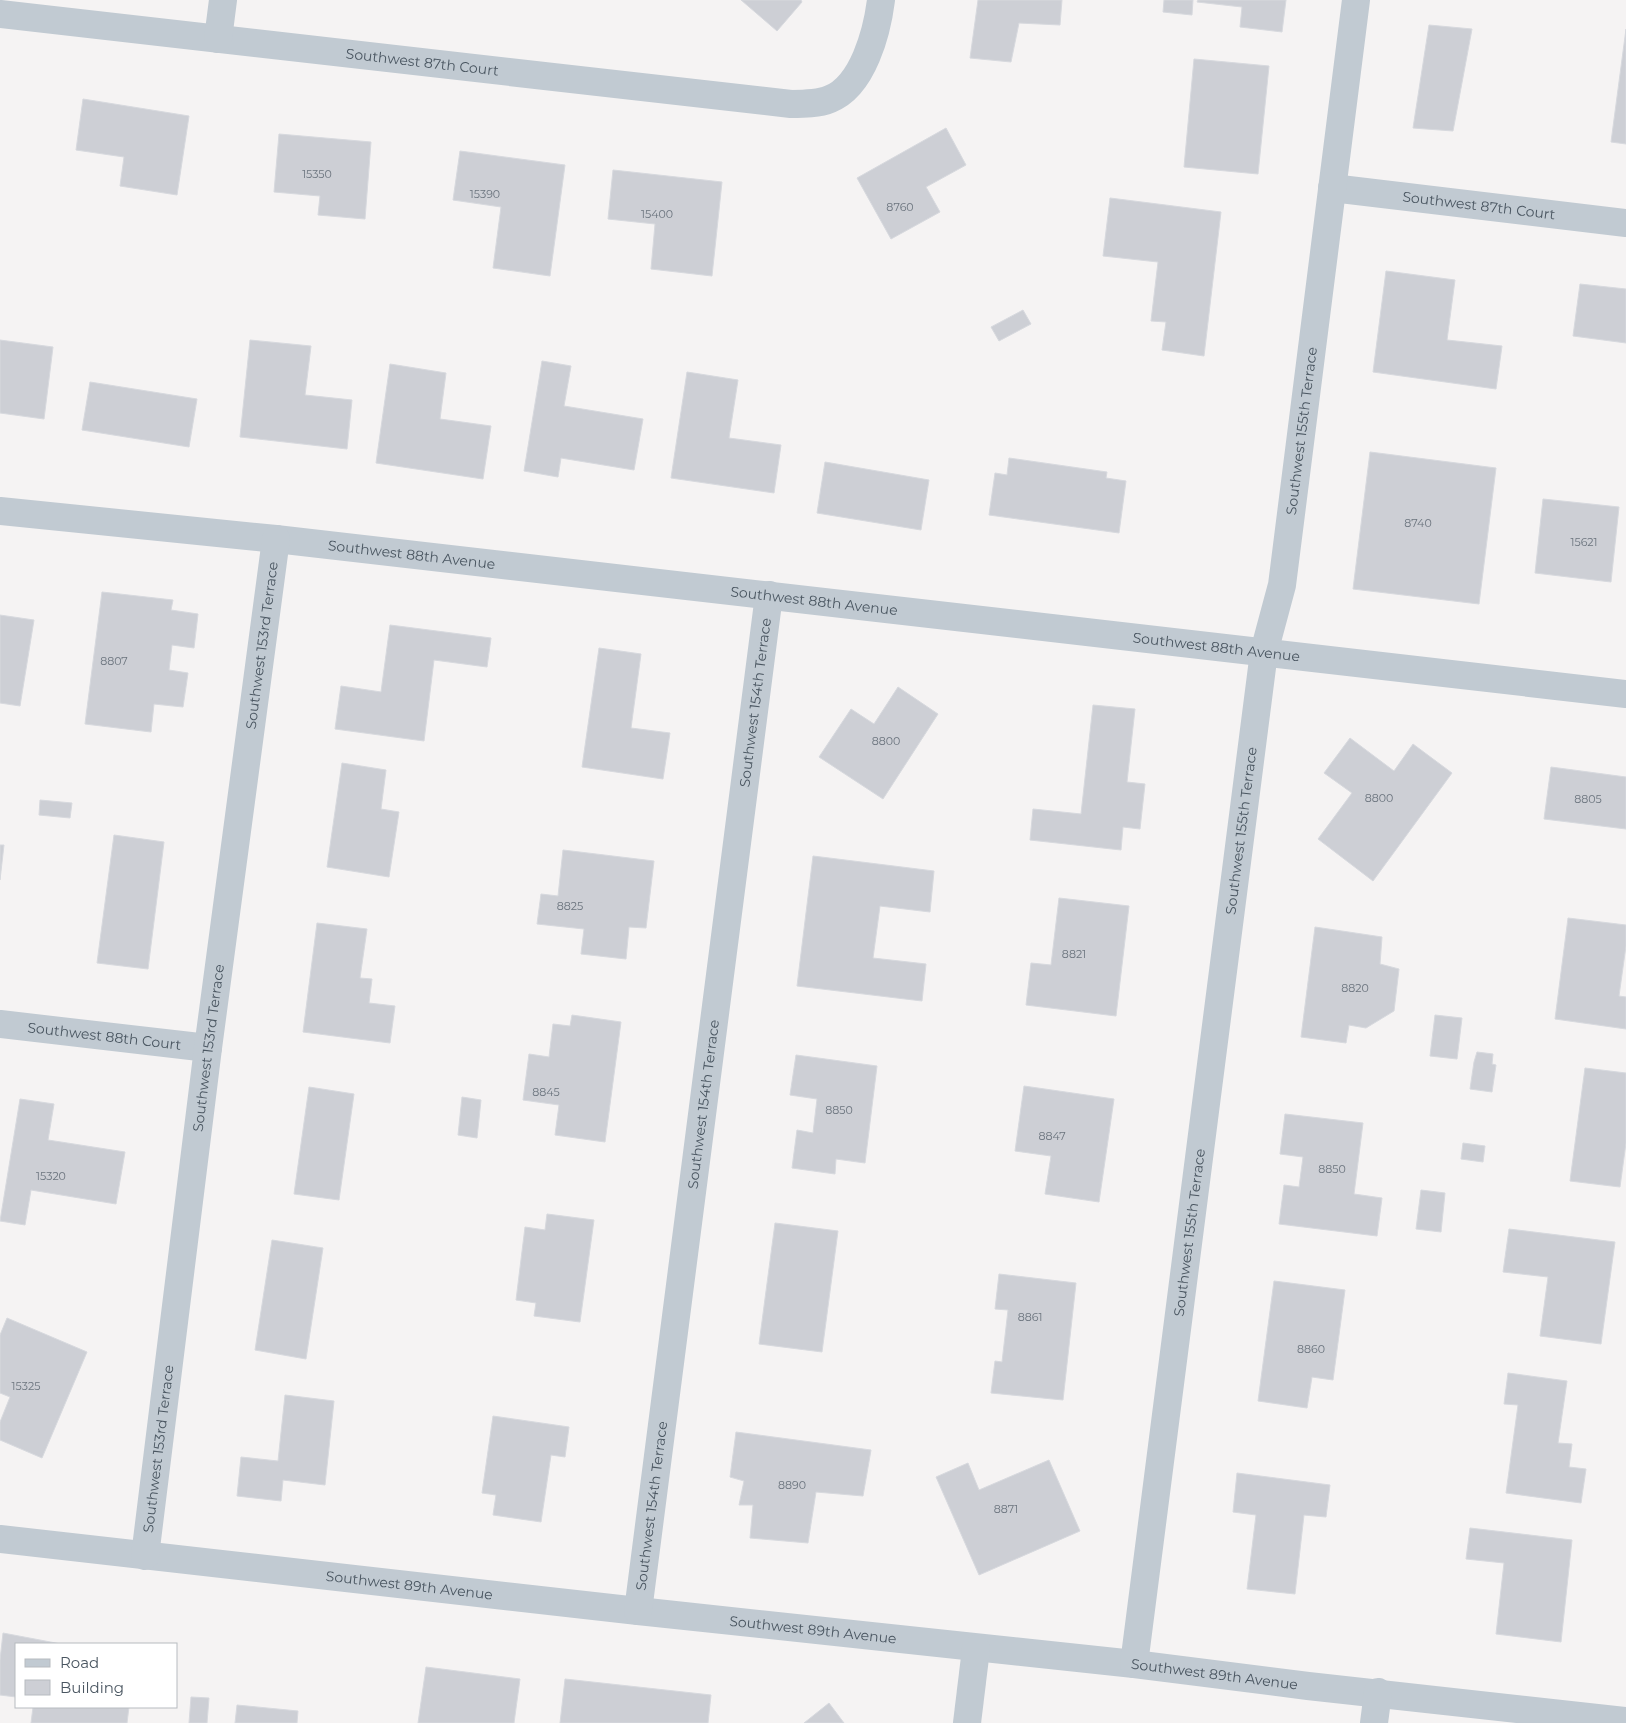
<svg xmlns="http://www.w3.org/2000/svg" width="1626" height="1723" font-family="Montserrat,sans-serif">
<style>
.building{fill:#cdcfd5;stroke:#d7d9de}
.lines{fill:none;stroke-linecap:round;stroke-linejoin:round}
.minor{stroke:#c1cad2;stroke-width:28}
.labels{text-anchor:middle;stroke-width:4.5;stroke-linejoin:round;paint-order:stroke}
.number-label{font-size:11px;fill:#6b747e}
.street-label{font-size:14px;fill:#4a5661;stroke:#fff}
</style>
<rect width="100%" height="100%" fill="#f5f3f3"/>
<path class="building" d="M741,0H801L802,2L777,31Z
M978,0H1062L1060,25L1019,23L1011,62L970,58Z
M1164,0H1193L1192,15L1163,12Z
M1198,0H1286L1282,32L1240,27L1242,7L1197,2Z
M1429,25L1472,29L1453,131L1413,128Z
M1626,29V144L1611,142Z
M1194,59L1269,66L1258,174L1184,167Z
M83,99L189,116L177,195L120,186L124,157L76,150Z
M946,128L966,165L926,187L940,212L891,239L857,178Z
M279,134L371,142L365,219L318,215L320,196L274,192Z
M460,151L565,165L550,276L493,268L501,207L453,200Z
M613,170L722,182L712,276L651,269L655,224L608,219Z
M1110,198L1221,212L1204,356L1162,350L1166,322L1151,321L1158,262L1103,256Z
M1386,271L1455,280L1447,340L1502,346L1496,389L1373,372Z
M1580,284L1626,289V343L1573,336Z
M1023,310L1031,324L999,341L991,327Z
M0,340L53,347L44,419L0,413Z
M250,340L311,346L305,395L352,400L347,449L240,437Z
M542,361L571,366L564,406L643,419L634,470L561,458L558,477L524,471Z
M390,364L446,373L440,419L491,426L483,479L376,463Z
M687,372L738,380L729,438L781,445L774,493L671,478Z
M90,382L197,399L189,447L82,430Z
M1370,452L1496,468L1479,604L1353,589Z
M1009,458L1107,472L1106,478L1126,481L1119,533L989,515L995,473L1007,475Z
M825,462L929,480L921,530L817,513Z
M1543,499L1619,507L1611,582L1535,573Z
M102,592L173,600L171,610L198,614L194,648L172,645L169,670L188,673L183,707L154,704L151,732L85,724Z
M0,615L34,620L20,706L0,703Z
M390,625L491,638L487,667L434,660L424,741L335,729L341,686L381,692Z
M599,648L641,654L631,728L670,733L663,779L582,767Z
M898,687L938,714L883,799L819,757L851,709L874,724Z
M1093,705L1135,709L1127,782L1145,784L1140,829L1123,827L1121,850L1030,840L1033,809L1081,814Z
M1350,738L1394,771L1413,744L1452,773L1373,881L1318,839L1352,793L1324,773Z
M342,763L386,770L381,809L399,812L389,877L327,867Z
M1551,767L1626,777V829L1544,819Z
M40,800L72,803L70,818L39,815Z
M114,835L164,842L148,969L97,963Z
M0,845H4L0,880Z
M563,850L654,861L646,928L629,927L626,959L581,954L584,929L537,924L541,894L558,896Z
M813,856L934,871L930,912L880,906L873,958L926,964L922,1001L797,986Z
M1059,898L1129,906L1116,1016L1026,1005L1031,963L1051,965Z
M1568,918L1626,925V946L1619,996L1626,997V1029L1555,1019Z
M317,923L367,929L360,978L372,979L369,1003L395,1006L390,1043L303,1032Z
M1315,927L1382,937L1380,964L1399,969L1394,1011L1366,1028L1349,1025L1346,1043L1301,1037Z
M572,1015L621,1022L605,1142L555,1135L559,1105L523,1100L529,1054L549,1057L553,1024L570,1026Z
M1435,1015L1462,1018L1457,1059L1430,1056Z
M1477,1052L1493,1054L1492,1064L1496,1065L1492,1092L1470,1089L1474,1062Z
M796,1055L877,1066L865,1163L836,1159L835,1174L792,1168L797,1130L813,1133L817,1099L790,1095Z
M1585,1068L1626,1073V1143L1620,1187L1570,1181Z
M1024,1086L1114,1099L1099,1202L1045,1194L1051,1156L1015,1151Z
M309,1087L354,1094L339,1200L294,1194Z
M462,1097L481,1100L477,1138L458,1135Z
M20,1099L54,1104L48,1140L125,1152L116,1204L31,1190L25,1225L0,1221Z
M1285,1114L1363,1123L1354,1194L1382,1198L1377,1236L1279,1224L1284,1185L1299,1187L1303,1157L1280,1154Z
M1463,1143L1485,1146L1483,1162L1461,1159Z
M1421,1190L1445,1193L1441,1232L1416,1229Z
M547,1214L594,1220L580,1322L534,1316L536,1303L516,1300L525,1227L545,1230Z
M775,1223L838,1231L822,1352L759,1344Z
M1509,1229L1615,1242L1601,1344L1540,1336L1548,1277L1503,1272Z
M272,1240L323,1248L306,1359L255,1350Z
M999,1274L1076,1283L1063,1400L991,1393L995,1361L1002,1362L1008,1310L995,1309Z
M1274,1281L1345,1290L1333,1380L1312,1377L1307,1408L1258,1401Z
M7,1318L87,1352L42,1458L0,1440V1422L10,1397L0,1393V1335Z
M1508,1373L1567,1381L1558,1443L1572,1444L1569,1467L1586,1469L1581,1503L1506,1493L1518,1405L1504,1404Z
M285,1395L334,1401L325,1485L283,1480L281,1501L237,1496L241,1457L278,1461Z
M493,1416L569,1427L565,1457L551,1455L541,1522L493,1515L496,1495L482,1493Z
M736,1432L871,1450L863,1496L816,1492L808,1543L750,1538L753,1505H739L744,1481L730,1477Z
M1049,1460L1080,1531L979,1575L936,1477L968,1463L979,1490Z
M1237,1473L1330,1485L1326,1517L1304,1515L1295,1594L1247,1589L1256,1515L1233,1512Z
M1470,1528L1572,1540L1561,1642L1496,1634L1504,1563L1466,1559Z
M3,1633L61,1644H16V1697L0,1695V1660Z
M426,1667L520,1679L514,1723H418Z
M565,1679L711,1695L708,1723H560Z
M191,1697L209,1698L207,1723H189Z
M829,1703L844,1723H804Z
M237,1705L298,1711L297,1723H235Z
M33,1707H129L127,1723H31Z"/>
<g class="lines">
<g class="minor">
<path id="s1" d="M0,14L791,104C804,104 818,104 830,99C863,86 877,32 881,0"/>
<path d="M218,39L223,0"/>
<path id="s2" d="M1332,188L1626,223"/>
<path id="s3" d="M0,511L276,539L1626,694"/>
<path id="s4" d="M0,1024L208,1048"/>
<path id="s5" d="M0,1539L638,1611L1134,1664L1308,1686L1626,1721"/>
<path id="s6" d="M145,1556L208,1048L276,539"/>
<path id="s7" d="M638,1611L769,595"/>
<path id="s8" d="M1134,1664L1264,652L1282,585L1356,0"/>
<path d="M967,1723L976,1649"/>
<path d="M1374,1723L1378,1692"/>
</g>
</g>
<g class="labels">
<g class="number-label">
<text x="317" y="178">15350</text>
<text x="485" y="198">15390</text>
<text x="900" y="211">8760</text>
<text x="657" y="218">15400</text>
<text x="1418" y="527">8740</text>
<text x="1584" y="546">15621</text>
<text x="114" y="665">8807</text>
<text x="886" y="745">8800</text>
<text x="1379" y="802">8800</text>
<text x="1588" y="803">8805</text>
<text x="570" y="910">8825</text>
<text x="1074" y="958">8821</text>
<text x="1355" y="992">8820</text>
<text x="546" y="1096">8845</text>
<text x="839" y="1114">8850</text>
<text x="1052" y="1140">8847</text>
<text x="1332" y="1173">8850</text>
<text x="51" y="1180">15320</text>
<text x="1030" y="1321">8861</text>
<text x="1311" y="1353">8860</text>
<text x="26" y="1390">15325</text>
<text x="792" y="1489">8890</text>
<text x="1006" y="1513">8871</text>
</g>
<g class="street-label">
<text dy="5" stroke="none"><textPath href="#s1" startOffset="425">Southwest 87th Court</textPath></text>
<text dy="5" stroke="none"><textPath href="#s2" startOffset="148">Southwest 87th Court</textPath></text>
<text dy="5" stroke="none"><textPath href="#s8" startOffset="1245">Southwest 155th Terrace</textPath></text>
<text dy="5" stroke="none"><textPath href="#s3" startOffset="414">Southwest 88th Avenue</textPath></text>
<text dy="5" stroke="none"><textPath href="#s3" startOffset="819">Southwest 88th Avenue</textPath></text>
<text dy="5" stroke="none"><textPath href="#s6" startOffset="918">Southwest 153rd Terrace</textPath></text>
<text dy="5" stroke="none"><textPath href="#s3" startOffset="1224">Southwest 88th Avenue</textPath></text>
<text dy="5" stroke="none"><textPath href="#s7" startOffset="916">Southwest 154th Terrace</textPath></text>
<text dy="5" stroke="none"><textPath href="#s8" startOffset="840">Southwest 155th Terrace</textPath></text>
<text dy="5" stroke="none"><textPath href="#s4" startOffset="105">Southwest 88th Court</textPath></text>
<text dy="5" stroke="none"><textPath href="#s6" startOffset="512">Southwest 153rd Terrace</textPath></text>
<text dy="5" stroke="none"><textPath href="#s7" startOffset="511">Southwest 154th Terrace</textPath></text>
<text dy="5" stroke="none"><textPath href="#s8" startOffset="435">Southwest 155th Terrace</textPath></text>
<text dy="5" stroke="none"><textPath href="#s6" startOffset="108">Southwest 153rd Terrace</textPath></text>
<text dy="5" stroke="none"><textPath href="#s7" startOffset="106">Southwest 154th Terrace</textPath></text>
<text dy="5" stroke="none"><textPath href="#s5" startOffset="412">Southwest 89th Avenue</textPath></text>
<text dy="5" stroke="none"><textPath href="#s5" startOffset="818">Southwest 89th Avenue</textPath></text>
<text dy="5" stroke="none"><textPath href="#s5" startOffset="1222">Southwest 89th Avenue</textPath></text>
</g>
</g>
<rect x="15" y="1643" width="162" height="65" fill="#ffffff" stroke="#b7bbc0"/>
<rect x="25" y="1659" width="25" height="8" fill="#c1cad2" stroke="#b7bbc0"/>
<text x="60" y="1668" font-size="15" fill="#4a5661">Road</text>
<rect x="25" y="1680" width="25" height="15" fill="#cdcfd5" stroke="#b7bbc0"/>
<text x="60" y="1693" font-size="15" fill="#4a5661">Building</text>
</svg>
